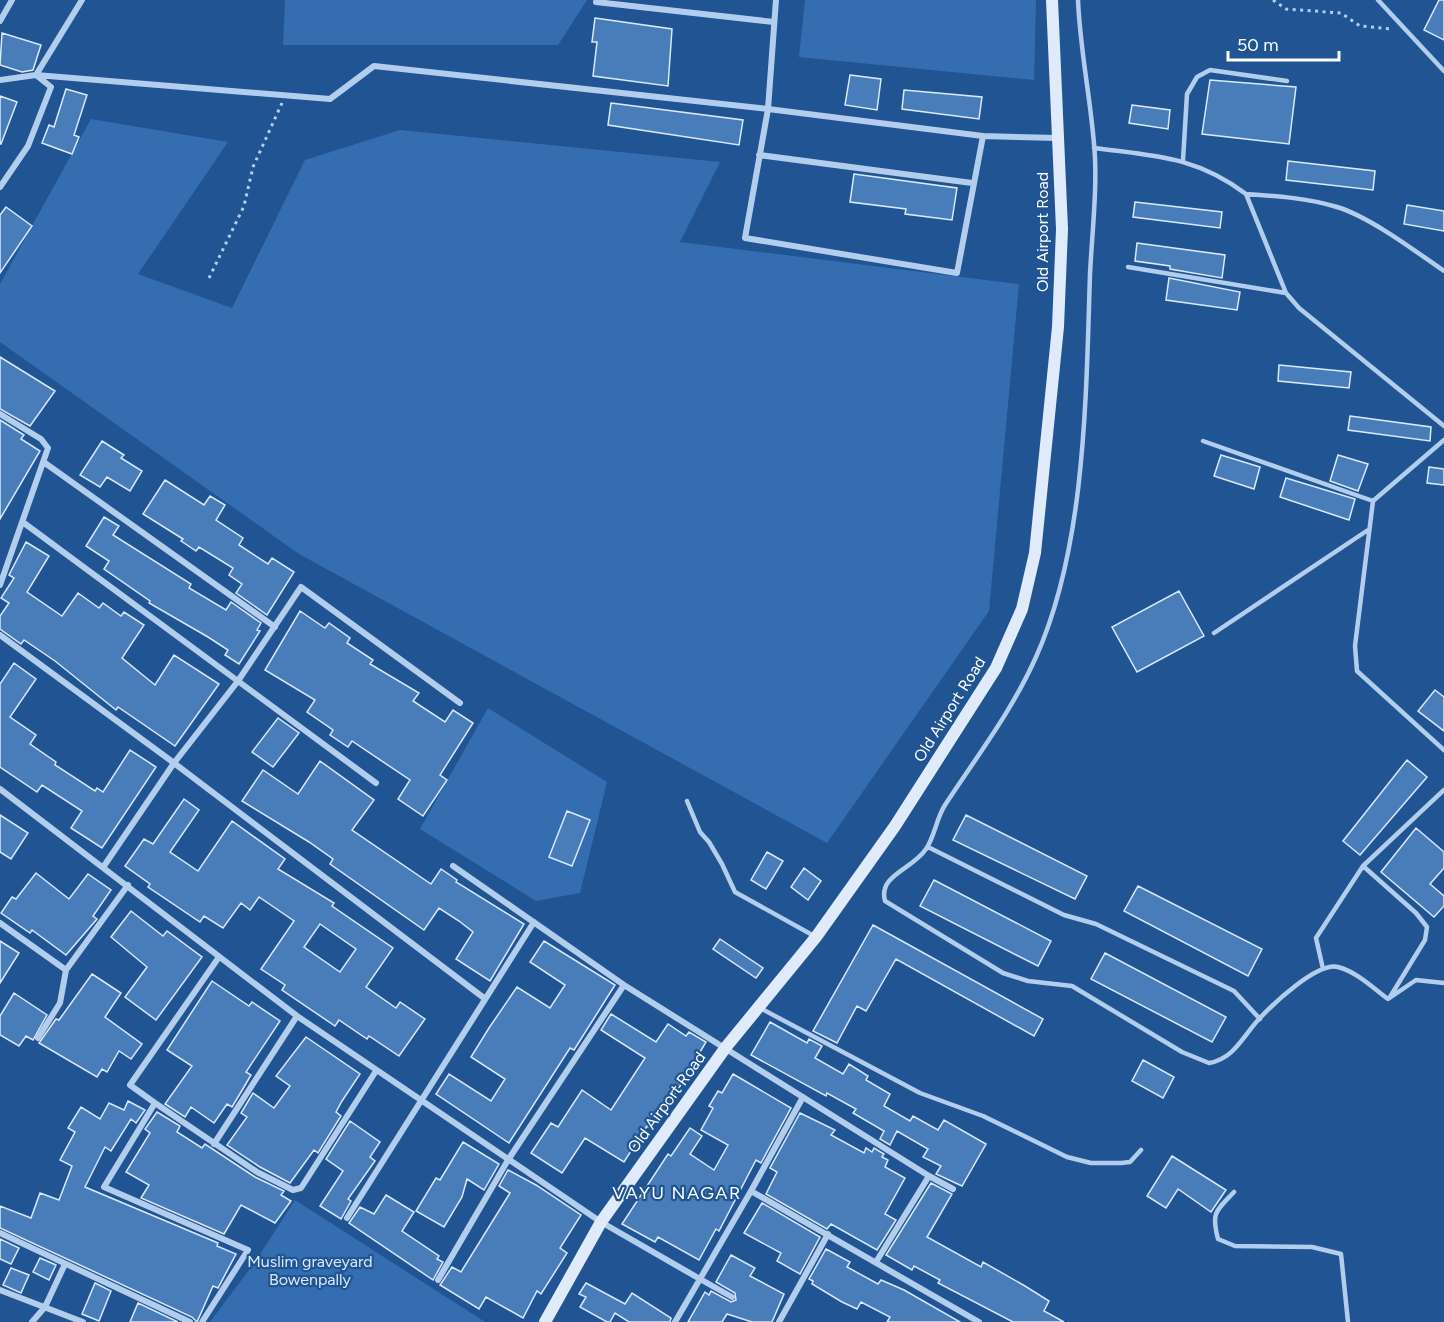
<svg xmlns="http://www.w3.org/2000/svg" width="1444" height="1322" font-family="Figtree,sans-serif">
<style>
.green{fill:#346eb0}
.building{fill:#497db9;stroke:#d9e8fa;stroke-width:1.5;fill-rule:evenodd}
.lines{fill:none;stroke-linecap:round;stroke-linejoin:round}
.path{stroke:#b3ceed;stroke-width:3;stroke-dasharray:3 4.5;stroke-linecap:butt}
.lane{stroke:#b3ceed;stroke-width:4.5}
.street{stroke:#b3ceed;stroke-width:6}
.secondary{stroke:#dfebfa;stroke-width:12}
.labels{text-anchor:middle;stroke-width:4.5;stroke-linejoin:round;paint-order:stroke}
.street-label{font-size:16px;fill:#fff;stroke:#215493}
.park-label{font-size:16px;fill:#d9e8fa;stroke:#215493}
.neighbourhood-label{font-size:18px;letter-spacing:1.5px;fill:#fff;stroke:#215493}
</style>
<rect width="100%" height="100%" fill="#215493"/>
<path class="green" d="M285,0H587L558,45H283Z
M805,0H1036L1034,80L799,57Z
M91,119L228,142L138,274L232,308L305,160L400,130L720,162L680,242L1019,284L989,611L827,843L299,554L0,342V284Z
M488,708L607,782L580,893L536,901L420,829Z
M295,1200L485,1322H210L255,1262Z"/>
<path class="building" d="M1439,0H1444V40L1424,30Z
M595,18L672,29L668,86L593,76L597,42H592Z
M2,33L41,45L33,70L22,72L0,65Z
M850,75L881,79L877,110L845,105Z
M1210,80L1296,87L1289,144L1202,134Z
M66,89L87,95L74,135L79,137L72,154L42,143L49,125L54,127Z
M904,90L982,97L979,119L902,109Z
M0,96L17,102L1,144H0Z
M611,103L743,120L739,145L608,125Z
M1132,105L1170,110L1168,129L1129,123Z
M1288,161L1375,171L1373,190L1286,180Z
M854,174L957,188L952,220L905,214L906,209L850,202Z
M1135,202L1222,212L1220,228L1133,217Z
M1407,205L1444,211V231L1404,224Z
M6,207L32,226L0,273V215Z
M1137,243L1225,255L1222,278L1170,269V266L1135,261Z
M1169,278L1240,292L1237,310L1166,300Z
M0,357L55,391L30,426L0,409Z
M1279,365L1351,372L1349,388L1278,381Z
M1350,416L1431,427L1430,441L1348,430Z
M0,420L24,435L21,439L40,451L0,519Z
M102,441L124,455L121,458L142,471L130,491L107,477L100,487L80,475Z
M1221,455L1260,467L1254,489L1214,476Z
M1338,455L1368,464L1358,491L1330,481Z
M1429,467L1444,469V485L1427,483Z
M1286,478L1355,499L1349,520L1280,497Z
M165,480L204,505L210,496L225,505L216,520L243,538L239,545L268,564L272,558L294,572L267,615L236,593L242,584L229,575L233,568L199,547L196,551L181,541L183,539L143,514Z
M104,517L119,526L113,535L191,584L189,588L226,610L231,602L261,623L257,630L260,631L239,664L225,655L228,650L208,637L149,603L150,601L104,569L109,561L86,546Z
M26,542L49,556L27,592L62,616L78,593L99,608L103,603L121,616L124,612L144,625L122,658L155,685L174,655L219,684L175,746L118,707L116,710L55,661L24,640L21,644L0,629V616L9,603L1,598L14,578L9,575Z
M1179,591L1204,636L1137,672L1112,627Z
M300,611L325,628L329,623L350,638L347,643L373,660L370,664L419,693L413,701L445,722L453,710L473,723L440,775L447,780L423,816L398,799L410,780L352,741L348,747L330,735L333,730L307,712L315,700L265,670Z
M14,663L36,679L10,717L36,735L30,744L56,762L55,765L95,791L97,788L103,792L130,750L156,767L102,848L71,828L82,811L42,785L37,792L0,767V684Z
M1435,690L1444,697V731L1418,711Z
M278,718L299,733L273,767L252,752Z
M1407,760L1427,777L1360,855L1343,841Z
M320,761L374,800L352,830L431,884L441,869L457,880L456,882L524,924L490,981L456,959L473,932L459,921L439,908L424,930L330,864L333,859L309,842L242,801L263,770L298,794Z
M184,799L199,810L170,852L198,871L232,821L285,859L278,869L334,903L332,906L393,948L366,987L396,1008L400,1002L425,1019L399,1056L369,1036L367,1039L339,1020L335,1026L282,990L285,985L261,969L294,921L281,912L259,897L250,910L241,903L223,928L204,916L200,922L148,887L150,884L125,866L144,839L153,844ZM320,924L356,949L340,972L304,947Z
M567,811L590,820L572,866L549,857Z
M0,815L28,833L11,859L0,852Z
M966,815L1087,876L1075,899L953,840Z
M1416,828L1444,852V868L1430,884L1444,896V906L1434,917L1381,872Z
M767,852L783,861L766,889L751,880Z
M804,868L821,881L808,900L791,887Z
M36,873L69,899L88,874L111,890L93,916L97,919L66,955L32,930L30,933L1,913L12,897L16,899Z
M934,880L1051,941L1038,966L920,906Z
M1138,886L1262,949L1248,976L1124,911Z
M131,911L163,936L167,931L202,957L156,1020L125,997L147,967L111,937Z
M873,925L1043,1019L1034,1036L896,959L866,1011L857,1006L837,1043L813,1031Z
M720,939L763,968L756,978L713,949Z
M0,941L19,953L0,983Z
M544,941L615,985L574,1050L570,1048L509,1143L436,1094L449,1074L491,1101L505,1079L471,1057L489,1028L517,987L550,1008L565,985L530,962Z
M1105,953L1226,1017L1212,1042L1091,979Z
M92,974L121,993L105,1017L142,1044L131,1059L119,1051L107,1072L102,1069L97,1077L39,1043L56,1019L59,1020Z
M212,981L249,1006L252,1002L280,1021L246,1072L251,1075L244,1087L232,1107L227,1104L214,1123L191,1107L185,1117L165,1104L192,1066L167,1050Z
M14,993L47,1015L33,1040L26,1036L19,1046L0,1035V1016Z
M611,1014L656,1042L668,1024L686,1036L689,1032L706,1042L666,1110L663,1108L650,1128L647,1126L624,1162L585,1138L562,1173L531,1153L551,1123L558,1127L582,1090L611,1110L645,1058L601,1030Z
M770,1022L807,1043L809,1039L822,1046L815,1058L843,1074L849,1064L868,1076L866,1080L890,1094L884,1106L910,1121L913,1116L938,1130L944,1120L986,1144L962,1186L936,1174L941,1166L923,1157L928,1149L897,1131L890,1145L880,1139L884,1131L853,1113L856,1109L827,1093L826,1096L751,1055Z
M306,1037L360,1074L342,1101L336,1112L341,1116L318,1153L314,1150L290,1183L260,1167L227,1145L247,1117L241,1113L253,1093L274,1108L290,1086L276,1076Z
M1143,1060L1174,1077L1163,1098L1132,1081Z
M733,1074L791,1108L761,1163L756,1160L719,1231L716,1229L699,1260L658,1237L655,1242L622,1224L668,1154L671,1156L690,1128L702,1136L690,1154L714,1170L728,1145L701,1130L713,1108L709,1106L718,1091L722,1093Z
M128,1101L145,1110L136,1123L131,1119L111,1151L105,1147L85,1187L218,1243L217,1246L236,1254L218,1288L213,1286L197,1322L192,1317L0,1228V1206L31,1218L40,1193L59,1200L72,1166L60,1160L75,1132L68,1128L81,1107L100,1119L109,1103L124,1110Z
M157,1112L180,1126L177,1132L202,1148L205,1144L255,1177L284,1191L281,1195L291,1201L275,1223L241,1205L224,1234L141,1198L149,1185L126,1172L150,1133L145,1129Z
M800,1113L835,1130L831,1135L864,1153L866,1148L872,1152L874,1148L884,1154L882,1157L888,1160L885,1167L905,1178L885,1214L896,1220L877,1250L831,1224L827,1229L766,1194L777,1172L770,1168Z
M350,1121L380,1142L370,1157L375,1161L348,1199L351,1201L341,1219L320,1206L343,1171L326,1159Z
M463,1142L499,1164L484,1190L467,1179L462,1197L444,1227L416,1211L436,1178L440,1180Z
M1172,1156L1226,1190L1211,1212L1178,1189L1166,1208L1147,1196Z
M508,1170L536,1185L581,1215L560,1248L567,1253L541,1294L537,1291L523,1318L486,1297L479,1309L440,1285L452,1267L461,1272L510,1193L499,1186Z
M931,1183L952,1194L927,1237L981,1267L983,1262L1025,1286L1049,1301L1044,1311L1064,1322H1013L938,1283L940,1280L914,1266L912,1270L886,1255Z
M386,1195L414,1212L402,1231L439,1256L437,1259L443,1262L433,1280L349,1223L360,1207L374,1214Z
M762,1203L820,1237L800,1274L777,1261L781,1253L744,1233Z
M0,1239L19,1248L11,1264L0,1259Z
M826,1249L850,1262L847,1267L878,1284L881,1280L904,1290L960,1322H887L890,1317L861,1302L857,1309L842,1302L812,1284L813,1281L809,1279Z
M731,1255L755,1268L750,1276L784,1294L772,1322H752L727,1314L722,1322H688L705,1292L709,1295L711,1291L731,1302L736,1300L735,1293L716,1282Z
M40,1258L56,1265L49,1280L33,1272Z
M11,1268L29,1275L21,1293L3,1285Z
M95,1283L111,1291L99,1321L82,1314Z
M586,1283L625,1304L632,1293L671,1318L670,1322H629L615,1313L610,1322H607L580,1307L586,1297L579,1294Z
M138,1303L178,1322H130Z"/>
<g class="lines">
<path class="path" d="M1273,0L1286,9L1341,13L1360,26L1392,29
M209,278L244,206L253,167L282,103"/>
<path class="lane" d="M1078,0C1080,49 1090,95 1094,144C1098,183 1092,233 1090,274C1086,395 1086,546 1036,657C1012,711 977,756 945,805C936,819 935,836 926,849C912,870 878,875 885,901L1003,973L1028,981L1072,986L1182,1052L1209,1063C1234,1059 1243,1036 1259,1019C1273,1004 1317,962 1338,967C1357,972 1373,988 1388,999L1416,980L1444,983
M1378,0L1444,71
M1094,148C1155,156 1195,156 1246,194L1286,293
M1183,160L1187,94L1197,77L1210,70L1287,81
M1246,194C1277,196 1307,198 1337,207C1370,217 1415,251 1444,271
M1128,267L1286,293L1299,308L1444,426
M1444,440L1373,501L1355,646L1357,671L1444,750
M1203,441L1373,501
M1214,633L1368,530
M687,801L700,832L709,842L722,864L735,892L816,937
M928,847L1064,915L1096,924L1234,991L1260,1019
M1323,969L1316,938L1363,866
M1390,997L1425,940L1427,927L1416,913L1363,866L1444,790
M760,1008L920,1093L983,1116L1067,1157L1091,1163H1121L1130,1162L1141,1150
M1234,1192C1216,1211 1211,1212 1218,1239L1235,1246L1312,1247L1341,1254L1348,1322"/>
<path class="street" d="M776,0L768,109L745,238L957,273L983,136
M596,2L774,22
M0,21L12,0
M36,75L82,0
M0,80L36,75L330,99L374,66L768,109L983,136L1057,138
M759,155L972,183
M0,187L28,146L51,87L36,75
M0,414L41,439L48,448L0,585
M45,463L275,627
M24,523L376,783
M0,635L174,763L484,998
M0,789L297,1016L601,1222L700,1279L751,1191L979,1322
M104,866L174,763L238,681L301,587L460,703
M453,866L624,985L929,1176L876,1262
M0,923L66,970
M38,1038L60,1003L66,970L128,885
M155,1103L257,1172L293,1190L301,1188L376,1071
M214,1144L297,1016
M929,1176L953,1189
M751,1191L803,1097
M347,1218L534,922
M0,1233L190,1322
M438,1280L508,1160L624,985
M0,1290L83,1322
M32,1322L45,1307L65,1264
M202,1322L248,1250L104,1187L155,1103L130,1085L219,957
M675,1322L700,1279L732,1297
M779,1322L828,1234"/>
<path class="secondary" d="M545,1322L601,1222L726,1047L816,937L895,826L996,668L1022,609L1035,553L1058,327L1062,229L1052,0"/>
</g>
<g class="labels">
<g class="street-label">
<text transform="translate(1042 232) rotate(-90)" y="6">Old Airport Road</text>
<text transform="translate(949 709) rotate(-58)" y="6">Old Airport Road</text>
<text transform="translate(666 1102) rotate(-54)" y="6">Old Airport Road</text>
</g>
<g class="park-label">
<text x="310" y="1267">Muslim graveyard<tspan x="310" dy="18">Bowenpally</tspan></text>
</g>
<g class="neighbourhood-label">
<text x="677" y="1199">VAYU NAGAR</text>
</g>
</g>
<path d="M1228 51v9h111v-9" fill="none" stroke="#ffffff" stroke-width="3"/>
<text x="1237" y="51" font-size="18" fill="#ffffff" stroke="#215493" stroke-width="4.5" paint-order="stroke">50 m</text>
</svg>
